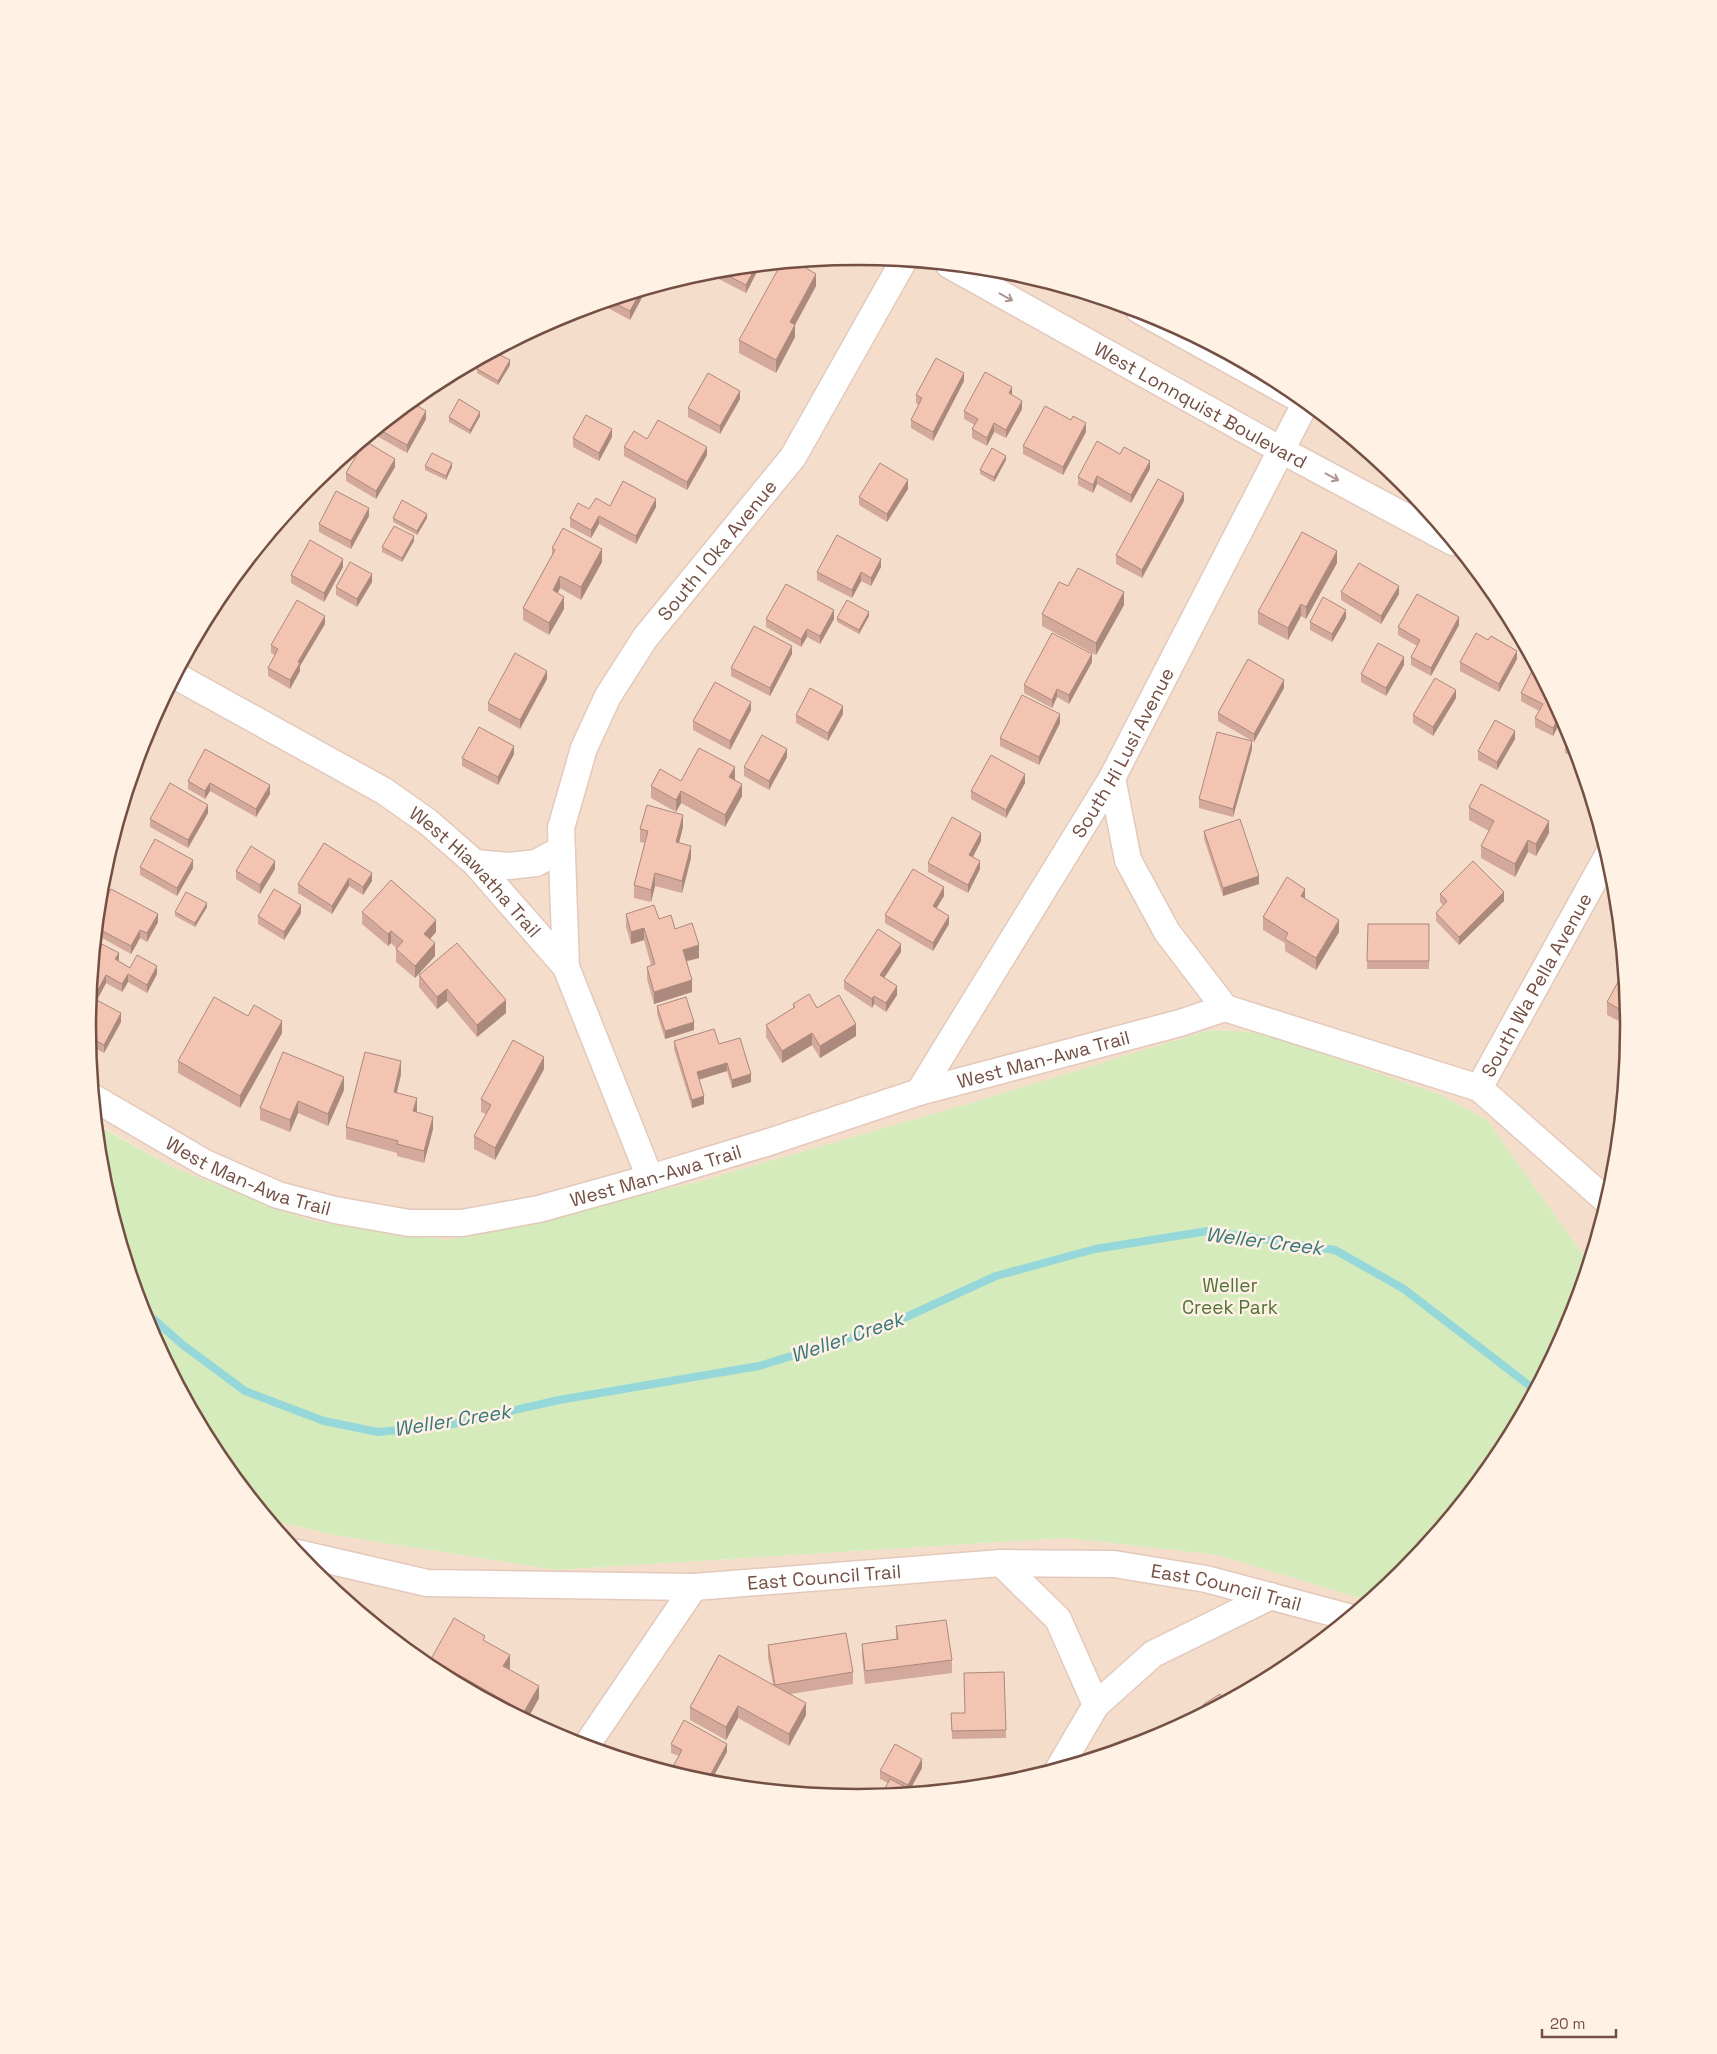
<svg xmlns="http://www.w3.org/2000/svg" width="1717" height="2054" font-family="'Space Grotesk',sans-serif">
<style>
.residential{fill:#f5ddcb}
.green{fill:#d5ebbb}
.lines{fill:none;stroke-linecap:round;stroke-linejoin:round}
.stream{stroke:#96d8da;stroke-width:8}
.minor-casing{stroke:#e3c9bc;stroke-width:29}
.minor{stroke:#fff;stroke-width:26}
.wall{fill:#d2a99a}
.shaded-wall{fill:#ab897d}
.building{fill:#f4c4b3;stroke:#ab897d}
.oneway{stroke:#ac958f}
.labels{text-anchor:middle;stroke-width:5;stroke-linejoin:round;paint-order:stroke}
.street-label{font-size:19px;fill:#744f44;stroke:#fff1e4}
.park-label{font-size:19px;fill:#52743a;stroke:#fff1e4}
.water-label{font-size:20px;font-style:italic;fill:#38787b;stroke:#fff1e4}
.rim{fill:none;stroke:#744f44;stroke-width:2.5}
</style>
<rect width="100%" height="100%" fill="#feecdd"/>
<path class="residential" d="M859,256L1009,271L1154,315L1287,386L1404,482L1500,599L1571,732L1615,877L1629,1027L1615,1178L1589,1263L1487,1120L1442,1095L1259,1032L1209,1030L971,1103L697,1182L447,1240L311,1221L172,1167L97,1124L88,1027L102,876L146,732L227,586L314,482L430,386L564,315L708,271Z
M271,1520L334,1535L555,1570L1067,1538L1218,1555L1369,1601L1287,1668L1153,1739L1009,1783L858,1798L708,1783L563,1739L430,1668L313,1572Z"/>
<path class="green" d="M1209,1030L1259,1032L1442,1095L1487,1120L1589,1263L1571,1322L1499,1456L1403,1572L1369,1601L1218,1555L1067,1538L555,1570L334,1535L271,1520L217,1455L146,1322L102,1177L97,1125L172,1167L311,1221L447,1240L697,1182L971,1103Z"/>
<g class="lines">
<path class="stream" d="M142,1309L183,1345L245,1391L324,1421L378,1432L448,1425L559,1400L759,1366L882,1328L996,1276L1095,1249L1208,1231L1335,1250L1404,1289L1535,1390"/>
<g class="minor-casing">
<g id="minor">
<path id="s1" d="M949,265L1281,450L1453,542"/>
<path d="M1139,310L1307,403"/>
<path id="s2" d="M176,676L384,791L428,822L475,863L566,967L650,1178"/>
<path d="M1112,778L1128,860L1167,932L1225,1008L1479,1088L1607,1201"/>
<path d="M475,863L509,866L536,863L562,849"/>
<path id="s3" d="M566,967L561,828L584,748L608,696L645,638L793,457L904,260"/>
<path id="s4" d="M1479,1088L1608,855"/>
<path id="s5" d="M919,1092L1112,778L1306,402"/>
<path id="s6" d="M94,1098L205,1163L278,1195L335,1210L409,1223H462L539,1209L650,1178L769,1142L919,1092L1180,1023L1225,1008"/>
<path id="s7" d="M297,1553L427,1583L694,1587L1001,1563L1114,1564L1206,1579L1348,1617"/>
<path d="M1001,1563L1058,1619L1096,1705"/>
<path d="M586,1746L694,1587"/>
<path d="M1059,1768L1096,1705L1153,1654L1271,1596"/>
</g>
</g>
<use href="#minor" class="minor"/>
</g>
<path class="wall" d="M760,266L746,293L713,276V270Z
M816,286L795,325V337L776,373L739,353V340Z
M646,290L630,320L608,308V301Z
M510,365L498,385L477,373V369Z
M964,381L933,441L911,428V420L919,405L916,403V395Z
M438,382L427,399L420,394L430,386Z
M1012,395L1022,409L1006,438L994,432L987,446L972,438V429L975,425L964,419V411Z
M740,399L720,434L688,417V408Z
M411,402L426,419L407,453L375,435V432Z
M480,416L470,434L449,422V417Z
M1071,420L1086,432L1063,475L1023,454V446Z
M612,437L599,461L573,447V438Z
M624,447L707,455L687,490L624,456Z
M1120,454L1150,469L1131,503L1097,484L1093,493L1078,485V477Z
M1006,460L994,482L980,474V470Z
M425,466L452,467L446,480L425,470Z
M395,467L376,499L346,481V473Z
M908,489L887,522L859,505V497Z
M1184,501L1142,578L1116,564V555Z
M610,506L656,507L636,544L599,524L591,538L570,527V518L589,509Z
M369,516L351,549L319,532V524Z
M393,518H427L417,535L393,522Z
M414,541L402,562L382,552V547Z
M552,548L602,562L581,600L560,588L558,593L564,609L549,635L523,620V608L552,555Z
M1337,563L1306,619L1301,616L1288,640L1258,624V612Z
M343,567L324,602L291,583V575Z
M881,567L871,586L861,581L852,598L817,580V572Z
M372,582L357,607L336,595V587Z
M1068,586L1124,605L1096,655L1042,626V614Z
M1341,592L1399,594L1381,624L1341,600Z
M869,616L859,634L837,622V618Z
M1346,618L1332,642L1310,630V622Z
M766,619H834L820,644L807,637L801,647L766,627Z
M325,624L300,666V671L290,689L268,676V668L275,655L271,653V645Z
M1459,625L1431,676L1411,665V657L1417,646L1398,635V627Z
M1488,640L1517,659L1499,692L1460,671V662Z
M792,654L770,696L731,676V668Z
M1092,662L1069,704L1057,697L1052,708L1024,693V685Z
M1404,665L1386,696L1361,682V674Z
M1535,665L1563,717L1553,736L1535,727V718L1539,711L1521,701V693Z
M547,679L520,729L488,711V703Z
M1284,688L1254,742L1218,721V713Z
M1456,698L1433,736L1413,723V715Z
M751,710L730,750L693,730V721Z
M843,714L828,741L796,723V715Z
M1060,723L1039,765L1000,746V738Z
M1571,734L1580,761L1565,753V745Z
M1515,739L1497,770L1478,760V751Z
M205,749L270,794L256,817L210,791L205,799L188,789V781Z
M1252,749L1233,817L1199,808V799Z
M514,754L498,785L462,766V758Z
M787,757L769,790L744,776V767Z
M735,779L742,796L725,827L681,803L676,812L651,798V786L681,781Z
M1025,783L1006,818L971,799V791Z
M1469,807L1549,833L1536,856L1528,852L1515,877L1481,858V846L1489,831L1469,820Z
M208,813L188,848L150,827V819Z
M683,827L679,843L691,858L682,893L655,886L651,902L634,898V885L645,843L640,842V829Z
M1204,831L1259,884L1223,896L1204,839Z
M981,841L973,857L980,869L968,893L928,872V863Z
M324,843L372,881L363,895L349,886L332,914L298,893V884Z
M140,867L193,868L177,896L140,875Z
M275,869L260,894L236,879V871Z
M1440,894L1504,901L1459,945L1436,921V913L1443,905L1440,902Z
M944,896L936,908L949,924L933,951L885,923V915Z
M1305,899L1339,932L1316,970L1285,951V943L1263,930V917Z
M207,907L195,927L175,916V912Z
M99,911L158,922L147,942L140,938L131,954L97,935Z
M362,912L436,932L430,939L435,956L415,978L396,962V949H397L391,943L388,946L362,924Z
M301,913L284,940L258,924V916Z
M626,914L659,919L675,929L699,958L687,961L692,992L654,1004L647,979V967L651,965L644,940L631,944L626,927Z
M1368,924H1429V969H1367Z
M96,941L119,961L130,968L157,974L147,993L128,982L122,992L106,983L97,1000L121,1022L104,1053L89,1045L88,1027Z
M901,952L884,978L897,995L886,1012L874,1004L872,1008L844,989V981Z
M1624,971L1629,1019L1622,1016L1619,1021L1607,1015V1002Z
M419,975L506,1013L477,1037L447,1001L437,1009L419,987Z
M793,1004L817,1008L856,1036L820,1058L812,1045L782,1063L766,1037V1025L793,1009Z
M657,1006L694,1030L665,1039L657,1014Z
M248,1016L282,1033L240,1108L178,1073V1061Z
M674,1041L719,1044L751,1082L732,1088L727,1071L699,1080L704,1104L692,1108L674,1049Z
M544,1069L495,1160L474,1149V1136L486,1114L481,1112V1099Z
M401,1074L397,1092L417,1110L416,1112L433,1129L424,1163L397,1156V1153L346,1139V1127Z
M344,1090L328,1126L298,1113L290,1132L260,1120V1108Z
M896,1626L952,1660V1673L865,1684L862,1656V1644L896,1639Z
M485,1641L510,1668L509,1669L539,1698L527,1720L431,1668V1659Z
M768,1645L853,1672V1684L791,1694L806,1715L789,1746L738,1718L726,1740L690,1720V1707L773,1684L768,1658Z
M1004,1672L1006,1738L952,1739L951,1713H965Z
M671,1744L727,1752L679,1756L671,1753Z
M922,1768L910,1790L888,1783L880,1779V1771Z"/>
<path class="shaded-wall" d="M756,266H760L746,293V285Z
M816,274V286L790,334V322Z
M646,290L630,320V311L641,291Z
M795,325V337L776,373V360Z
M510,360V365L498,385V381Z
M964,373V381L933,441V432Z
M438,382L427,399V391L430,386Z
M1012,387V395L1009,393Z
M740,391V399L720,434V426Z
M1022,401V409L1006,438V430Z
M426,411V419L407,453V445Z
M480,412V416L470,434V430Z
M994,423V432L987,446V438Z
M1086,423V432L1063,475V467Z
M612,429V437L599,461V453Z
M707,447V455L687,490V482Z
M1006,456V460L994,482V477Z
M395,459V467L376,499V491Z
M1150,461V469L1131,503V495Z
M452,463V467L446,480V476Z
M1097,476V484L1093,493V485Z
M908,480V489L887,522V514Z
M1184,493V501L1142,578V570Z
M656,499V507L636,544V536Z
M369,508V516L351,549V541Z
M427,514V518L417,535V531Z
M599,516V524L591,538V530Z
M414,536V541L402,562V558Z
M602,549V562L581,600V587Z
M1337,551V563L1306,619V607Z
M343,559V567L324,602V593Z
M881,559V567L871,586V578Z
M861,572V581L852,598V590Z
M372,574V582L357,607V599Z
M560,576V588L553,603V590Z
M1399,586V594L1381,624V616Z
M1124,592V605L1096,655V643Z
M564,597V609L549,635V623Z
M1301,604V616L1288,640V628Z
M834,610V619L820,644V636Z
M1346,610V618L1332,642V634Z
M869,612V616L859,634V630Z
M325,616V624L300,666V671L290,689V680L298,662Z
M1459,617V625L1431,676V668Z
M807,629V637L801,647V639Z
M792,646V654L770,696V688Z
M1517,651V659L1499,692V684Z
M1092,654V662L1069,704V695Z
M1404,657V665L1386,696V688Z
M547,671V679L520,729V720Z
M1284,680V688L1254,742V734Z
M1057,689V697L1052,708V700Z
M1456,690V698L1433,736V727Z
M751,702V710L730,750V741Z
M843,706V714L828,741V733Z
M1561,713L1563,717L1553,736V728Z
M1060,714V723L1039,765V757Z
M1515,731V739L1497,770V762Z
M1252,741V749L1233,817V809Z
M514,746V754L498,785V777Z
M787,749V757L769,790V781Z
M735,767V779L729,789V777Z
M1025,774V783L1006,818V810Z
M210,783V791L205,799V791Z
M742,784V796L725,827V815Z
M270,785V794L256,817V809Z
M681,791V803L676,812V800Z
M208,805V813L188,848V840Z
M683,815V827L676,854V842Z
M1549,821V833L1536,856V844Z
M981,833V841L969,864V855Z
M1528,840V852L1515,877V864Z
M691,846V858L682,893V881Z
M193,860V868L177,896V888Z
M275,861V869L260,894V885Z
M980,861V869L968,893V885Z
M372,873V881L363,895V887Z
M655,873V886L651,902V890Z
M1259,876V884L1223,896V888Z
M349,878V886L332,914V906Z
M944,887V896L933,914V906Z
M1305,889V901L1301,896Z
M1504,892V901L1459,945V937Z
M207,903V907L195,927V923Z
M301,905V913L284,940V932Z
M158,914V922L147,942V933Z
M949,916V924L933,951V943Z
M436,920V932L424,946V934Z
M1339,920V932L1316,970V958Z
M644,928V940L631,944V932Z
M140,930V938L131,954V946Z
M391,931V943L388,946V934Z
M435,943V956L415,978V966Z
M901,944V952L880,984V975Z
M699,945V958L683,962V950Z
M119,953V961L115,959Z
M157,966V974L147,993V985Z
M128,974V982L122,992V984Z
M106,975V983L97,1000V992Z
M692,980V992L654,1004V992Z
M897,986V995L886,1012V1003Z
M447,989V1001L437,1009V997Z
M874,996V1004L872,1008V999Z
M506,1000V1013L477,1037V1025Z
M1622,1003V1016L1619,1021V1009Z
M121,1013V1022L104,1053V1045Z
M282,1021V1033L240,1108V1096Z
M694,1022V1030L665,1039V1031Z
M856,1024V1036L820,1058V1046Z
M812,1033V1045L782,1063V1051Z
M544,1057V1069L495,1160V1148Z
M401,1061V1074L394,1104V1092Z
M727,1063V1071L697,1080V1072Z
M751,1074V1082L732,1088V1080Z
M344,1077V1090L328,1126V1114Z
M704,1096V1104L692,1108V1100Z
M417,1098V1110L413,1124V1111Z
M298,1101V1113L290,1132V1120Z
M433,1117V1129L424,1163V1151Z
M510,1655V1668L503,1678V1666Z
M539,1686V1698L527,1720L524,1718V1712Z
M806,1703V1715L789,1746V1734Z
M738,1706V1718L726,1740V1727Z
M727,1744V1752L710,1783H706Z
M922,1759V1768L908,1793V1785Z"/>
<path class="building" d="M796,262L816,274L790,322L795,325L776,360L739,340L781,264Z
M756,266L746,285L717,270Z
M641,291L630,311L610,301Z
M494,352L510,360L498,381L477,369L483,358Z
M936,358L964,373L933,432L911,420L922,398L916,395Z
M985,372L1012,387L1009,393L1022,401L1006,430L994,423L987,438L972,429L978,419L964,411Z
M708,373L740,391L720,426L688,408Z
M459,399L480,412L470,430L449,417Z
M411,402L426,411L407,445L378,429Z
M1045,406L1071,420L1073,416L1086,423L1063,467L1023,446Z
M586,415L612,429L599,453L573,438Z
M658,420L707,447L687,482L624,447L634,431L647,439Z
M365,441L395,459L376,491L346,473Z
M1097,441L1120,454L1124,447L1150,461L1131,495L1097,476L1093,485L1078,477Z
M992,448L1006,456L994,477L980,470Z
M432,453L452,463L446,476L425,466Z
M880,463L908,480L887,514L859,497Z
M1158,479L1184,493L1142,570L1116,555Z
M623,481L656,499L636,536L599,516L591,530L570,518L578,503L589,509L596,498L610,506Z
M336,491L369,508L351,541L319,524Z
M402,500L427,514L417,531L393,518Z
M394,526L414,536L402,558L382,547Z
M563,528L602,549L581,587L560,576L553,590L564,597L549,623L523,608L555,550L552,548Z
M1302,532L1337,551L1306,607L1301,604L1288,628L1258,612Z
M837,535L881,559L871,578L861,572L852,590L817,572Z
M310,540L343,559L324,593L291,575Z
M350,562L372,574L357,599L336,587Z
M1359,563L1399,586L1381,616L1341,592Z
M1078,568L1124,592L1096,643L1042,614L1059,582L1068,586Z
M786,584L834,610L820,636L807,629L801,639L766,619Z
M1417,594L1459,617L1431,668L1411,657L1420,640L1398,627Z
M1323,597L1346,610L1332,634L1310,622Z
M297,600L325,616L298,662L300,663L290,680L268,668L278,649L271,645Z
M847,600L869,612L859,630L837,618Z
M754,626L792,646L770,688L731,668Z
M1052,633L1092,654L1069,695L1057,689L1052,700L1024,685Z
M1476,633L1488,640L1491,636L1517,651L1499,684L1460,662Z
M1378,643L1404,657L1386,688L1361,674Z
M515,653L547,671L520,720L488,703Z
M1248,659L1284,680L1254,734L1218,713Z
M1535,665L1561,713L1553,728L1535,718L1543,704L1521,693Z
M1435,678L1456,690L1433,727L1413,715Z
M715,682L751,702L730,741L693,721Z
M810,688L843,706L828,733L796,715Z
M1022,695L1060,714L1039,757L1000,738Z
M1495,720L1515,731L1497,762L1478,751Z
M479,727L514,746L498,777L462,758Z
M1217,732L1252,741L1233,809L1199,799Z
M1571,734L1577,751L1565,745Z
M762,735L787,749L769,781L744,767Z
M699,748L735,767L729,777L742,784L725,815L681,791L676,800L651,786L660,769L681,781Z
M205,749L270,785L256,809L210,783L205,791L188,781Z
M991,755L1025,774L1006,810L971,791Z
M170,783L208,805L188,840L150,819Z
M1481,784L1549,821L1536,844L1528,840L1515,864L1481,846L1494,821L1469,807Z
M647,805L683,815L676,842L691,846L682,881L655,873L651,890L634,885L648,831L640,829Z
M952,817L981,833L969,855L980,861L968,885L928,863Z
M1240,819L1259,876L1223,888L1204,831Z
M155,839L193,860L177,888L140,867Z
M324,843L372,873L363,887L349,878L332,906L298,884Z
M251,846L275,861L260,885L236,871Z
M1473,861L1504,892L1459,937L1436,913L1447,901L1440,894Z
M913,869L944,887L933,906L949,916L933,943L885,915Z
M1287,877L1305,889L1301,896L1339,920L1316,958L1285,939L1288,933L1263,917Z
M391,880L436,920L424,934L435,943L415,966L396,949L403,941L391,931L388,934L362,912Z
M111,889L158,914L147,933L140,930L131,946L97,928L99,911Z
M274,889L301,905L284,932L258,916Z
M186,892L207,903L195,923L175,912Z
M654,905L659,919L671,915L675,929L692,923L699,945L683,950L692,980L654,992L647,967L655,964L644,928L631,932L626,914Z
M1368,924H1429V961H1367Z
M878,929L901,944L880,975L897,986L886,1003L874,996L872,999L844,981Z
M96,941L119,953L115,959L130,968L137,955L157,966L147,985L128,974L122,984L106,975L97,992L91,989Z
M457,943L506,1000L477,1025L447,989L437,997L419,975Z
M1624,971L1627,1006L1622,1003L1619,1009L1607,1002Z
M809,994L817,1008L839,995L856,1024L820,1046L812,1033L782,1051L766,1025L795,1007L793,1004Z
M91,997L121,1013L104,1045L88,1036V1027Z
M214,997L248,1016L254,1005L282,1021L240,1096L178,1061Z
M686,997L694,1022L665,1031L657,1006Z
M714,1029L719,1044L740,1038L751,1074L732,1080L727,1063L697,1072L704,1096L692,1100L674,1041Z
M513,1040L544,1057L495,1148L474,1136L491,1105L481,1099Z
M283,1052L344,1077L328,1114L298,1101L290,1120L260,1108Z
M365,1052L401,1061L394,1092L417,1098L413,1111L433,1117L424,1151L397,1144L398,1141L346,1127Z
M454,1618L485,1636L483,1640L510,1655L503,1666L539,1686L524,1712L431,1659Z
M946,1620L952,1660L865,1671L862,1644L898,1639L896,1626Z
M846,1633L853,1672L775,1685L768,1645Z
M719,1655L806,1703L789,1734L738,1706L726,1727L690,1707Z
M1004,1672L1006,1730L952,1731L951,1713H965L964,1673Z
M1220,1694L1224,1702L1197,1716L1204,1704Z
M684,1720L727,1744L706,1783L670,1772L682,1750L671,1744Z
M895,1744L922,1759L908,1785L880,1771Z
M890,1779L915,1792L881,1796Z"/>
<defs><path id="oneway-shaft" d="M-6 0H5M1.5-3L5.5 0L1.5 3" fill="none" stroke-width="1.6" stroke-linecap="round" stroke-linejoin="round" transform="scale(1.25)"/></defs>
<g class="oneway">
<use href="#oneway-shaft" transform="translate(1006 297) rotate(29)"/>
<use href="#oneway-shaft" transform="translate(1332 477) rotate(28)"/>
</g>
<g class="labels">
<g class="street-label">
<text dy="7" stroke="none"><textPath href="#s1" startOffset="288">West Lonnquist Boulevard</textPath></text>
<text dy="7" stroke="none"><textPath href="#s3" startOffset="462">South I Oka Avenue</textPath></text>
<text dy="7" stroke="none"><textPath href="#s5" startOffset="396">South Hi Lusi Avenue</textPath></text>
<text dy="7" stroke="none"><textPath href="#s2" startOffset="360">West Hiawatha Trail</textPath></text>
<text dy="7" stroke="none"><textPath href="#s4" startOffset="118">South Wa Pella Avenue</textPath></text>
<text dy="7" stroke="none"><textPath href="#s6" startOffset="1000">West Man-Awa Trail</textPath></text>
<text dy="7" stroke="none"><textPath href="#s6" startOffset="174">West Man-Awa Trail</textPath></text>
<text dy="7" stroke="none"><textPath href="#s6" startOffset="595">West Man-Awa Trail</textPath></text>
<text dy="7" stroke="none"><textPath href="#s7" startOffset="531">East Council Trail</textPath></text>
<text dy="7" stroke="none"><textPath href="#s7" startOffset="936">East Council Trail</textPath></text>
</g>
<g class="park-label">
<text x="1230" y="1292">Weller<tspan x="1230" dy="22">Creek Park</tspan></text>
</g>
<g class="water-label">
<text transform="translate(1264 1241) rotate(7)" y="7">Weller Creek</text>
<text transform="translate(847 1337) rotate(-19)" y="7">Weller Creek</text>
<text transform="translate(452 1420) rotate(-9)" y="7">Weller Creek</text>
</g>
</g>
<path d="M0 0H1717V2054H0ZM96 1027a762 762 0 1 1 1524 0a762 762 0 1 1-1524 0Z" fill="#fff1e4" fill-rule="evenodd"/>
<path class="rim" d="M96 1027a762 762 0 1 1 1524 0a762 762 0 1 1-1524 0Z"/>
<path d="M1542 2029v8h74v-8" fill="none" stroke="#744f44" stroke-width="2.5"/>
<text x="1550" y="2029" font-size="15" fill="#744f44" stroke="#fff1e4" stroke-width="4" paint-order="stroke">20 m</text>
</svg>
